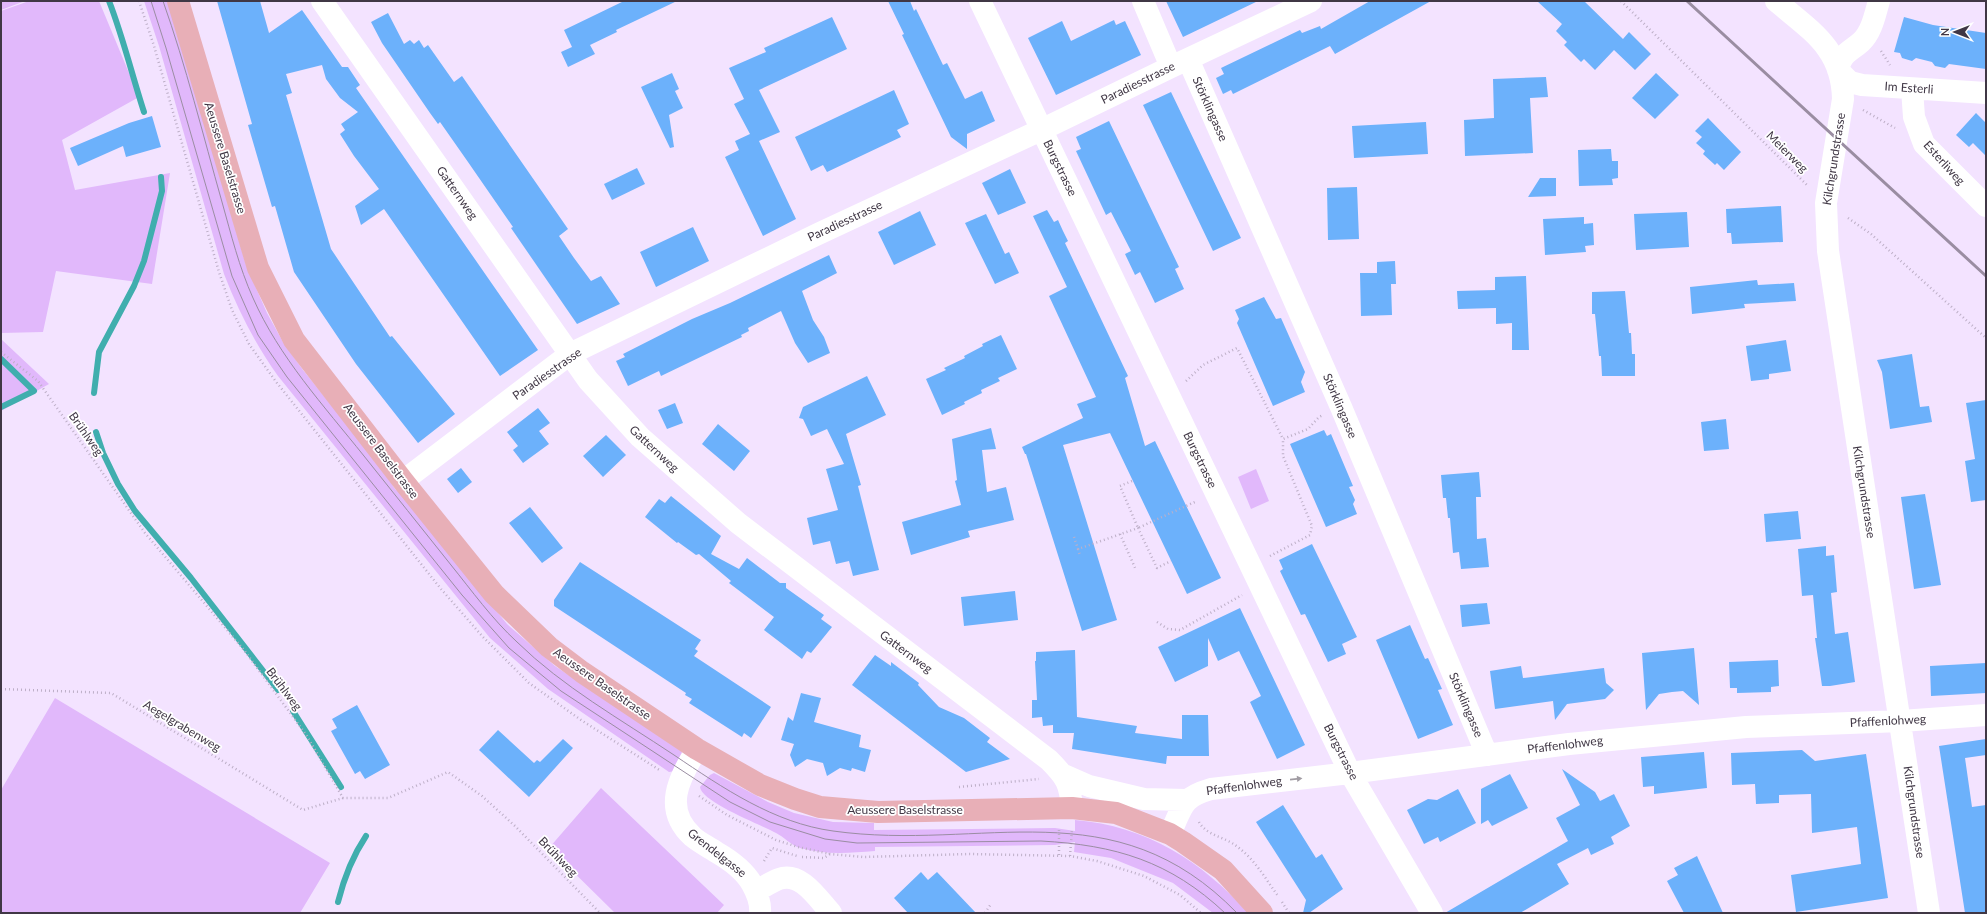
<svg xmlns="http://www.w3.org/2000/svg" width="1987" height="914" font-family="Lato,sans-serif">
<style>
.green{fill:#e1b8fb}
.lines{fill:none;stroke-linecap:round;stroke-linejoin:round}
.stream{stroke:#40aeae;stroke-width:6}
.building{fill:#6cb1fb}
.path{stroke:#bdafc7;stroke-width:2.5;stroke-dasharray:1 3;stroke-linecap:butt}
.minor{stroke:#fff;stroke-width:22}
.major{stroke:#e8afb7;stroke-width:22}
.tram{stroke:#9a8da2;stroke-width:1}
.rail{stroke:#9a8da2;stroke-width:3}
.oneway{fill:#a09ba2}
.labels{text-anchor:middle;stroke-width:3.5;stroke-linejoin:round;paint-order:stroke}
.street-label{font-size:12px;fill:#403745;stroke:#fff}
</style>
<rect width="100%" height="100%" fill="#f3e3ff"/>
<path class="green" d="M1,1H25L1,10Z
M29,1H99L139,97L62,140L75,190L170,173L152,284L56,271L43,332L1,333V11Z
M144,1H169L246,265L267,313L283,342L303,370L507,624L555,666L681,751L683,755L675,771L669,772L548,689L490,638L278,376C255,344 238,310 224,274L159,46Z
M1,339L49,384L1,411Z
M1256,469L1269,501L1251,509L1238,477Z
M55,698L330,863L300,913H1V790Z
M714,773L768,802L794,813L833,822L874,823V830L1055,828L1075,831V820C1146,826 1202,861 1248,913H1213L1173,883L1111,858L1074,852L1075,842L1055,845L875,847V851C849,853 825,855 800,848C791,845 784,837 776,833C762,825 701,802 700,787L710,775Z
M601,788L724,905L717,913H615L549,848Z"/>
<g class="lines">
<path class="stream" d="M109,1C123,37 132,75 144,112
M1,359L34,391L1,407
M94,393L99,352L134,286L144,261L162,191L161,177
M96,432L103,453L118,484L135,511L191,578L278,690
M293,711L341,787
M338,902C344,878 352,857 366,836"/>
</g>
<path class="building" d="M217,1H260L269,33L302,10L342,67H348L360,85L356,88L538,350L500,376L384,209L361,225L355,206L379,189L354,156L340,134L345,130L341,124L358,112L340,98L326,79L322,65L286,74L292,93L286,95L331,249L390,337L392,336L455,414L418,443L356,364L294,272L275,206L272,207L248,125L252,124Z
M624,1H677L616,30L617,32L590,45L595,54L568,67L561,52L572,47L564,30Z
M888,1H910L914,11L916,9L943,65L947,63L965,99L982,91L995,121L967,134V149L951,137L902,35L904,34Z
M1166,1H1258L1183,37Z
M1370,1H1431L1335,54L1330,46L1233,94L1231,90L1223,94L1216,78L1224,74L1221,68L1300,30L1302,33L1320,26L1321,29Z
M1537,1H1584L1623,39L1629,32L1651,54L1635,70L1614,50L1595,70L1584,59L1581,62L1564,45L1567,42L1556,31L1562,24Z
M388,13L404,44L410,40L414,44L419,40L424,48L428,45L454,82L462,76L568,229L559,236L574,258L591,281L601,276L620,304L577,324L511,228L513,227L468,162L440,122L438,124L430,113L382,43L371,22Z
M832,17L847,49L759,90L780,132L759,141L796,219L763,236L725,157L739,150L735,141L750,134L734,104L744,99L729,68L766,52L764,48Z
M1904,17L1933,25L1986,33V69L1949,64L1945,68L1935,66L1932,62L1916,58L1912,61L1902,58L1900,53L1894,52Z
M1114,20L1116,25L1125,21L1141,55L1056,95L1028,38L1062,21L1071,41Z
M672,73L679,89L675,91L683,108L669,115L674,147L670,148L641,87Z
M1656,73L1679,95L1655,119L1632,98Z
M1546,77L1548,97L1530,98L1533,153L1465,156L1464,120L1494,118L1493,79Z
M894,90L909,124L897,130L901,137L827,172L823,165L811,171L795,137Z
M1171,92L1241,238L1213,251L1143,105Z
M1976,113L1986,123V156L1973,143L1969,147L1956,135Z
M152,116L161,147L126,157L123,146L78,166L70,148L129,123Z
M1708,118L1741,152L1724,170L1717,163L1715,165L1703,154L1705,151L1696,143L1702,137L1695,131Z
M1109,121L1179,267L1175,269L1184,289L1155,303L1140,272L1135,275L1125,254L1131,251L1111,212L1106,215L1076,151L1081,149L1076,137Z
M1426,122L1428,154L1354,158L1352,126Z
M1611,149L1612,161H1618V178L1612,179L1613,185L1579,186L1578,150Z
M637,168L645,184L612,200L604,184Z
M1010,169L1026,203L998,215L982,183Z
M1540,178H1556V196L1528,197Z
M1357,187L1359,239L1328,240L1327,188Z
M1781,206L1783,242L1732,244L1731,233H1727L1726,209Z
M1047,210L1054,222L1058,220L1063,231L1068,241L1065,243L1128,376L1125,378L1145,446L1155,441L1221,578L1187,594L1110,433L1063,445L1117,620L1082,631L1026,454H1025L1022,447L1083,418L1077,404L1096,397L1049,296L1067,287L1033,216Z
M920,211L936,245L894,265L878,232Z
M1687,212L1689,247L1636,250L1634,214Z
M986,214L1005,254L1009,252L1019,273L995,284L965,223Z
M1584,217V224L1593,223L1594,245L1585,246L1586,252L1545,255L1543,219Z
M693,227L709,261L656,287L640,252Z
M829,255L837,273L802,291L813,320L824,337L830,353L808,363L795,343L781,311L748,328L749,331L741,335L742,337L661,376L659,371L628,386L616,361L625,357L623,354L692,319L730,303Z
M1395,261L1396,284H1391L1392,315L1361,316L1360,273H1377V262Z
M1526,276L1529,350H1512V323L1496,324V308L1458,309L1457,291L1495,290V277Z
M1757,280L1758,285L1794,283L1796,301L1744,304L1745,308L1692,314L1690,287Z
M1625,291L1629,333H1631L1632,354H1635V376H1602L1601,356H1599L1595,314H1592V292Z
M1264,297L1276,319L1281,318L1305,372L1301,382L1305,392L1273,406L1237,323L1239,319L1235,310Z
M1001,335L1017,369L998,378L1000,381L981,390L982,393L964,402L965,404L942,415L926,379L946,370L944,368L965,358L964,356L983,346L982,344Z
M1786,340L1791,371L1769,374V379L1751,381L1746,346Z
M1912,354L1920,407L1929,406L1932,422L1890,429L1882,372L1877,360Z
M867,376L886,415L846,434L861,485L858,486L879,570L853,576L849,561L836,564L830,541L813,545L807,518L838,510L826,469L844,464L827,429L811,436L803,419L799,418L803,407Z
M1986,400V500L1971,502L1965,461L1975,459L1966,403Z
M675,403L683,423L667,429L658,410Z
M538,408L550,423L539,431L549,444L523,463L513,450L518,446L507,432Z
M1726,419L1729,449L1704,451L1701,422Z
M718,424L750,451L734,471L702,444Z
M991,428L996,449L982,450L987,492L1006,487L1014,520L968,531L970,537L911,555L902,522L961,505L955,481L957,480L952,439Z
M1324,430L1327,436L1331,434L1353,486L1349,487L1355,500L1353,504L1357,514L1326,527L1290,444Z
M606,435L626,455L603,477L583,456Z
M461,468L472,482L458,493L447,479Z
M1479,472L1481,497H1476L1477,539L1486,538L1489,567L1461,569L1459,552L1453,553L1450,518H1448L1446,498H1443L1441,475Z
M1925,494L1941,585L1914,589L1901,497Z
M671,496L721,536L711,554L739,569L747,558L780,583H786V588L824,615L821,619L832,627L811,653L807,651L802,659L764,630L774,617L729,583L731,581L699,554L696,555L678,542L677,543L645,517L659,499L665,503Z
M530,507L563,548L542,563L509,523Z
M1798,511L1801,539L1766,542L1764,514Z
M1312,544L1357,637L1342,644L1346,654L1328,662L1305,614L1301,615L1280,571L1283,569L1279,560Z
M1826,546V556L1834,555L1837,592L1831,593L1835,634L1848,632L1855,682L1830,686H1822L1815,638H1817L1813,595L1802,596L1798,549Z
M580,562L701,640L695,649L698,651L694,656L771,707L751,738L744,733L742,737L689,703L692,699L685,695L686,693L554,606V600Z
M1015,591L1018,620L964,626L961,597Z
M1487,603L1490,624L1462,627L1460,605Z
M1240,608L1305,745L1277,759L1250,702L1261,696L1239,651L1218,661L1208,638V666L1175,682L1158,647Z
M1410,625L1425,659L1428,658L1442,689L1438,690L1453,725L1418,739L1376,640Z
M1694,648L1699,705L1683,691L1672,692L1659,694L1646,710L1642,653Z
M1075,650L1077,717L1137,726L1135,733L1182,739V715H1208L1209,756H1167L1166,764L1072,749L1074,733H1053V725L1043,726L1042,717L1032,718V700H1037L1035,661H1036V652Z
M875,655L891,666V662L919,683L918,685L939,707L964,718L990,738L987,742L1010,759L966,772L852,685Z
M1778,660L1779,686L1771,687V692L1737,693V688H1730L1729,662Z
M1986,663V693L1931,696L1930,666Z
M1521,666L1523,678L1604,668L1606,683L1614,690L1605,699L1567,704L1555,720L1553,701L1495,709L1490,671Z
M801,693L821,698L814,722L861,735L859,747L871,750L865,772L852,768L851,771L840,768L827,776L823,763L807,759L795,767L790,755L794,744L781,740L788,717L793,721Z
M357,705L390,765L365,779L360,771L355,774L331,731L337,728L332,719Z
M498,730L534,763L537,760L540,762L563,739L573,748L529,797L479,750Z
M1986,739V755L1965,758L1972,807L1986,805V913H1965L1939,746Z
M1802,750L1815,761L1866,754L1888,898L1796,912L1791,875L1861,864L1857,827L1812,833L1811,794L1779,795V803L1756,804L1755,784L1732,785L1731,753Z
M1704,752L1707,788L1654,794V786L1643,787L1641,757Z
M1562,769L1595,792L1600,801L1614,794L1630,826L1611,837L1614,844L1591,855L1588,848L1557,864L1569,884L1520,913H1445L1568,841L1556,818L1580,805Z
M1510,774L1528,808L1492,826L1488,820L1481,824V789Z
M1458,789L1476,823L1440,842L1438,837L1424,844L1407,810L1428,799L1437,800Z
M1283,805L1316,858L1322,854L1343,889L1309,913H1303L1306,900L1256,822Z
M1697,856L1723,913H1684L1667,881L1678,875L1674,868Z
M921,872L928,880L937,872L976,913H908L894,898Z"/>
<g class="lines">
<path class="path" d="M139,1L154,46L219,272L232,310L249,344L277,383L441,589L483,637L529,683L581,720L661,771
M1621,1L1807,185
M1881,51L1890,65
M1863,110L1895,128
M1848,218L1871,234L1986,338
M1,352L38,381L145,533L244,650L307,736L343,798H388L448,772L482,796L515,826L600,913
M1186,381L1203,365L1237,348L1283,439L1308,429L1319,417L1323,415
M1132,481L1120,486L1138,528L1197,501
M1120,534L1136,570
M1074,537L1078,549L1138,528L1157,568L1171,561
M1078,549L1080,555
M1270,556L1310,535L1312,526L1283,456V439
M1157,622L1168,629L1180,630L1242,595
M1,689L111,693L303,810L343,798
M959,787L1039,779
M699,796L727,815L776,840L798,847L830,854L863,857L970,854L1070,856L1097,861L1144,876L1180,895L1201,913
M1199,822C1206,835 1224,837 1235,845C1254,858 1265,878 1278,896
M1059,830V855
M1070,856L1072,829
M802,857L824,858L830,854
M764,861L772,848L797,856
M1282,902L1289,913
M985,913L991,904"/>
<path class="minor" d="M322,1L588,380L640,437L738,523L1049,760C1066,777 1070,783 1072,808
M980,1L1350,773L1432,913
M1143,1L1171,67
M1776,1C1811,31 1842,48 1843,99L1826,203L1828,251L1929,913
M1188,59L1341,407L1487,755
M1838,70L1850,82L1862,85L1986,93
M1838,70C1842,52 1850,52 1861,42C1872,32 1875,14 1879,1
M1912,89L1914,117L1924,144L1986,206
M403,481L570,354L818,234L1041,130L1171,67L1311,1
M697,749C679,778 662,809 693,837C700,843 709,847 716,852C730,860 744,870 752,884C757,893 761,903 760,913
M1064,775L1089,786L1144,799L1186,800
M1170,834C1183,807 1180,798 1211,789L1350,773L1569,744L1746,727L1901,721L1986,715
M756,891C764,887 771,882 779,879C801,871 818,899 831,913"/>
<path class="major" d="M178,1L258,268L294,340L403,481L494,594L549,647L582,672L697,749L760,785L795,799L820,807L878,812L1072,808L1116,813L1170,834L1183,842L1223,870L1262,913"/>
<path class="tram" d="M151,1L166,48L232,276L258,335L287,377L462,595L509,648L561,691L730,802L770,822L825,839L857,843L1041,841C1115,845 1170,861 1225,913
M163,1C186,66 203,135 222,202C231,234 239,267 253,298C279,357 324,406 364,456C393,492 422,529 451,565C472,591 492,619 517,642C563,687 620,719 674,755C723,788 774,823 833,831C983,852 1114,786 1237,913"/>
<path class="rail" d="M1687,1L1986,276"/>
</g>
<defs><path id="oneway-solid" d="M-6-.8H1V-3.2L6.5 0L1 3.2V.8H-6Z"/></defs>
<use class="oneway" href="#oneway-solid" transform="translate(1296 779) rotate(-6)"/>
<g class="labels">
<g class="street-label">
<text transform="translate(1138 83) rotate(-26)" y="4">Paradiesstrasse</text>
<text transform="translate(1909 88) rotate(4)" y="4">Im Esterli</text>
<text transform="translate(1210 109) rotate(66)" y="4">Störklingasse</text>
<text transform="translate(1787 152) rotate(45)" y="4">Meierweg</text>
<text transform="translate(225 158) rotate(73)" y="4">Aeussere Baselstrasse</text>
<text transform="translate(1834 159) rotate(-81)" y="4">Kilchgrundstrasse</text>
<text transform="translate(1944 163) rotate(48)" y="4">Esterliweg</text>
<text transform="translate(1060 168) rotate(64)" y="4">Burgstrasse</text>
<text transform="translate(457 193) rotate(55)" y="4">Gatternweg</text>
<text transform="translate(845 221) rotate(-25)" y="4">Paradiesstrasse</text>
<text transform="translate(547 374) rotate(-35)" y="4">Paradiesstrasse</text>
<text transform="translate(1340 406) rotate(67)" y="4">Störklingasse</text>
<text transform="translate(86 434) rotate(55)" y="4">Brühlweg</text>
<text transform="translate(654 449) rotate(43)" y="4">Gatternweg</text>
<text transform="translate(381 451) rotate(53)" y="4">Aeussere Baselstrasse</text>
<text transform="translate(1200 460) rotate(64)" y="4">Burgstrasse</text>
<text transform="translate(1864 492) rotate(81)" y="4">Kilchgrundstrasse</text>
<text transform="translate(906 652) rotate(37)" y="4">Gatternweg</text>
<text transform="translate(602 684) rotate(35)" y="4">Aeussere Baselstrasse</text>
<text transform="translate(284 689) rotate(53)" y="4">Brühlweg</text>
<text transform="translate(1466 705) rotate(67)" y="4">Störklingasse</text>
<text transform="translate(1888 721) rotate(-3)" y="4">Pfaffenlohweg</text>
<text transform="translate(182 726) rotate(31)" y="4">Aegelgrabenweg</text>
<text transform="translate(1565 745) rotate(-7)" y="4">Pfaffenlohweg</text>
<text transform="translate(1341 752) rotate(63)" y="4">Burgstrasse</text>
<text transform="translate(1244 786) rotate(-8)" y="4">Pfaffenlohweg</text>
<text x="905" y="814">Aeussere Baselstrasse</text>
<text transform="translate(1914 812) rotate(82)" y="4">Kilchgrundstrasse</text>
<text transform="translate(717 853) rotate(38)" y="4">Grendelgasse</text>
<text transform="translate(558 857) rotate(46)" y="4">Brühlweg</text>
</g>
</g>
<rect width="1987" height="914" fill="none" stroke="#403745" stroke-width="4"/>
<g transform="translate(1955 32) rotate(270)" stroke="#ffffff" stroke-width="3" paint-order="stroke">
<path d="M0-3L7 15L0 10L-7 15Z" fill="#403745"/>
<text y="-6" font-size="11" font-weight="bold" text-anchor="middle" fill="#403745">N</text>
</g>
</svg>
